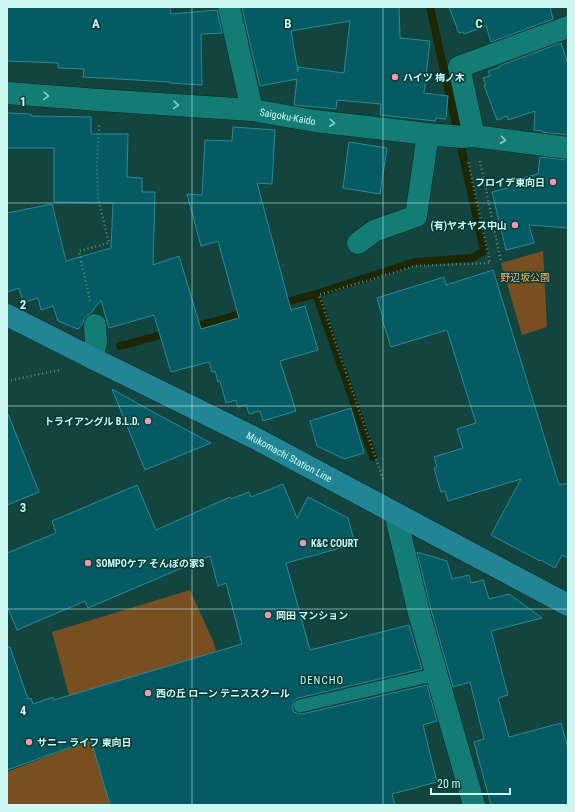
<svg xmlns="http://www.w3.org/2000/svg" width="575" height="812" font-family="'Roboto Condensed','Noto Sans JP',sans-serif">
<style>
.green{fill:#774f21}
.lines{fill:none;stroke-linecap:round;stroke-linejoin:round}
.stream{stroke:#1c2706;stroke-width:8}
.building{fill:#065a63;stroke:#278b96;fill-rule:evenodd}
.service-casing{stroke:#0a2825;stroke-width:14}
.minor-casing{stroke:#0a2825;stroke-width:23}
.secondary-casing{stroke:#0a2825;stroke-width:23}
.path{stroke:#588882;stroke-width:2.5;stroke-dasharray:1 3;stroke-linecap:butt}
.service{stroke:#137d75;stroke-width:13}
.minor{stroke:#137d75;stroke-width:22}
.secondary{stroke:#228594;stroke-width:22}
.oneway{stroke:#8ccdc6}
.grid{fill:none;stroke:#cdf8f2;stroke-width:1;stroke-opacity:0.55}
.poi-dot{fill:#f29aac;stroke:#033a36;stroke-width:1.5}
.labels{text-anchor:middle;stroke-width:3;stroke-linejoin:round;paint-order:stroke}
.poi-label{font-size:10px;font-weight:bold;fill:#cdf8f2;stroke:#033a36;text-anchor:start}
.street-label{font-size:10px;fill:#cdf8f2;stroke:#033a36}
.park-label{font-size:10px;fill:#fcb56a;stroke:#033a36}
.neighbourhood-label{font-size:11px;letter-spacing:1px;fill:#cdf8f2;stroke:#033a36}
.grid-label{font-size:13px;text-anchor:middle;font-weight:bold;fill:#cdf8f2;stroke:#033a36;stroke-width:3;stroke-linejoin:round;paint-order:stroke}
</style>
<rect width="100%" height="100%" fill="#124540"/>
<path class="green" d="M543,251L547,327L522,335L501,263Z
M190,590L213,641L260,805H7V772L82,743L52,632Z"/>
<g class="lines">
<path class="stream" d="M279,304L316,294
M190,328L248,312
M120,346L169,333
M373,457L316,294L415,262L472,258L484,251L430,7"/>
</g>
<path class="building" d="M7,7H170L171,14L217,10L222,33L201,34L202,85L170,83V82L83,77L84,69L58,68V63L7,61Z
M252,7H399L400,38L430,41L424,93L448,96L446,119L436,118L435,121L380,115L381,104L337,100L336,109L294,105L297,79L260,86L242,8ZM350,21L344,73L298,67V72L291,31Z
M449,7H550L553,19L491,42L486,26L464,34L463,32L459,33Z
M561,43L568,64V135L542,132V131L534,130L535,111L508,120L507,116L497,120L484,85H486L483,78L490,76L488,71L500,67L499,66Z
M7,113L31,114V116L91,117V134H128L127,177L142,178V192H155L153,265L179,256L201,329L239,318L218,241L201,246L187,194L202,195L205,140L232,141L233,127L275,130L272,184L257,183L291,310L305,306L318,350L280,361L296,411L263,421L260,411L249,414L246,405L238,407L236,400L226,403L220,381L218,382L215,371L212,372L209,362L171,372L154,315L109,328L101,300L90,314L88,315L84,319L83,323L78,329L58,321L53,306L41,310L38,298L23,302L19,288L7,292V213L52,204L66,261L111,248L113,203L54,202V148H7Z
M349,142L387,148L380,194L343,188Z
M540,157L568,160V228L529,225L534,243L506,250L492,192L508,188L507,182L538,174Z
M493,270L559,485L568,483V558L562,555L555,568L541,560L540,561L491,535L521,479L448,501L445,491L441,492L434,468L437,467L434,457L463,448L457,429L476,423L447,330L391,347L382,319L383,318L377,298L444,277L446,285Z
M112,389L153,412L211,443L145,470Z
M351,408L364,453L344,459L317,446L310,421Z
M7,414H8L39,492L7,505Z
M283,484L297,518L308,497L348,518L355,544L286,563L310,650L409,625L422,669L298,698L295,700L293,703L292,708L294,712L297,713L302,714L427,685L437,721L423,725L437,782L392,794L395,805H110L91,740L7,770V647H10L28,699L31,698L33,704L53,697L54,700L242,644L226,583L218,586L210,556L88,608L85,601L17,630L7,606V553L56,533L52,521L137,485L156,530L230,497L231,499L249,492L251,497Z
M417,552L447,561L452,579L469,575L471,583L483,580L489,599L509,594L542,618L491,631L508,695L498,698L509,737L561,723L568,748V805H491L474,742L484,739L470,682L453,687L431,610Z"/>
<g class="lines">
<g class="service-casing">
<path id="service" d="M300,706L437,674"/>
</g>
<g class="minor-casing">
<g id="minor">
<path d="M229,7L252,110"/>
<path id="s1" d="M7,93L99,100L252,110L315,121L428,134L462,137L474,136L568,148"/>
<path d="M474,136L459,67L568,27"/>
<path d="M358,243L374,231L416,216L428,134"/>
<path d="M92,358L96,343L95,325"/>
<path d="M395,513L419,613L474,805"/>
</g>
</g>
<g class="secondary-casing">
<g id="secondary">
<path id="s2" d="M7,315L92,358L253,437L395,513L568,605"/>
</g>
</g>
<path class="path" d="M480,161L501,262
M90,301L79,251L109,243L98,198L97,164L99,125
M7,381L60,370
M383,479L319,295L415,266L490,263L468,161"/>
<use href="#service" class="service"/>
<use href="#minor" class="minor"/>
<use href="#secondary" class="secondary"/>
</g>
<defs><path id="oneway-chevron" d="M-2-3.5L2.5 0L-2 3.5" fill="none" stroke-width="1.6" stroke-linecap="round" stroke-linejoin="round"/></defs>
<g class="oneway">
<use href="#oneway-chevron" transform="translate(46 96) rotate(4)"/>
<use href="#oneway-chevron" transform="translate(176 105) rotate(4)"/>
<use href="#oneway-chevron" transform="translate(332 123) rotate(6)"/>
<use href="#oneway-chevron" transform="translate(503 140) rotate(7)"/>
</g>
<path class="grid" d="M192,7V805M383,7V805M7,203H568M7,406H568M7,609H568"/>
<g class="poi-dot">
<circle cx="395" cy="77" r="4"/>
<circle cx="553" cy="182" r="4"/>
<circle cx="515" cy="225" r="4"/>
<circle cx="148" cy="421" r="4"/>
<circle cx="303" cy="543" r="4"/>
<circle cx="88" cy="563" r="4"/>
<circle cx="268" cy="615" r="4"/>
<circle cx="148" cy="693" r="4"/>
<circle cx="29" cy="742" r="4"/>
</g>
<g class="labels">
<g class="poi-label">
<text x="403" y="81">ハイツ 梅ノ木</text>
<text x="545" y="186" text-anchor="end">フロイデ東向日</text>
<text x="507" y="229" text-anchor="end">(有)ヤオヤス中山</text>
<text x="140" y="425" text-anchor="end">トライアングル B.L.D.</text>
<text x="311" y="547">K&amp;C COURT</text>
<text x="96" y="567">SOMPOケア そんぽの家S</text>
<text x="276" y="619">岡田 マンション</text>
<text x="156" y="697">西の丘 ローン テニススクール</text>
<text x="37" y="746">サニー ライフ 東向日</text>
</g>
<g class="street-label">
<text dy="4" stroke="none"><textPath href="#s1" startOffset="282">Saigoku-Kaido</textPath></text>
<text dy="4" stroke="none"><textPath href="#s2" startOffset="316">Mukomachi Station Line</textPath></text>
</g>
<g class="park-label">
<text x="525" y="281">野辺坂公園</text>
</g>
<g class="neighbourhood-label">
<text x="322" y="684">DENCHO</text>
</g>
</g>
<g class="grid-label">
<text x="96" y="28">A</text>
<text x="288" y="28">B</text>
<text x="479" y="28">C</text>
<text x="23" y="106">1</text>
<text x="23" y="309">2</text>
<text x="23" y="512">3</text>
<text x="23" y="715">4</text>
</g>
<rect width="575" height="812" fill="none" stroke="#cdf8f2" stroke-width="16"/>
<path d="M431 788v6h79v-6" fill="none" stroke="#cdf8f2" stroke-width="2"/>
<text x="437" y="788" font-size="12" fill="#cdf8f2" stroke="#033a36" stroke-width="3" paint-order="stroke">20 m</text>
</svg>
